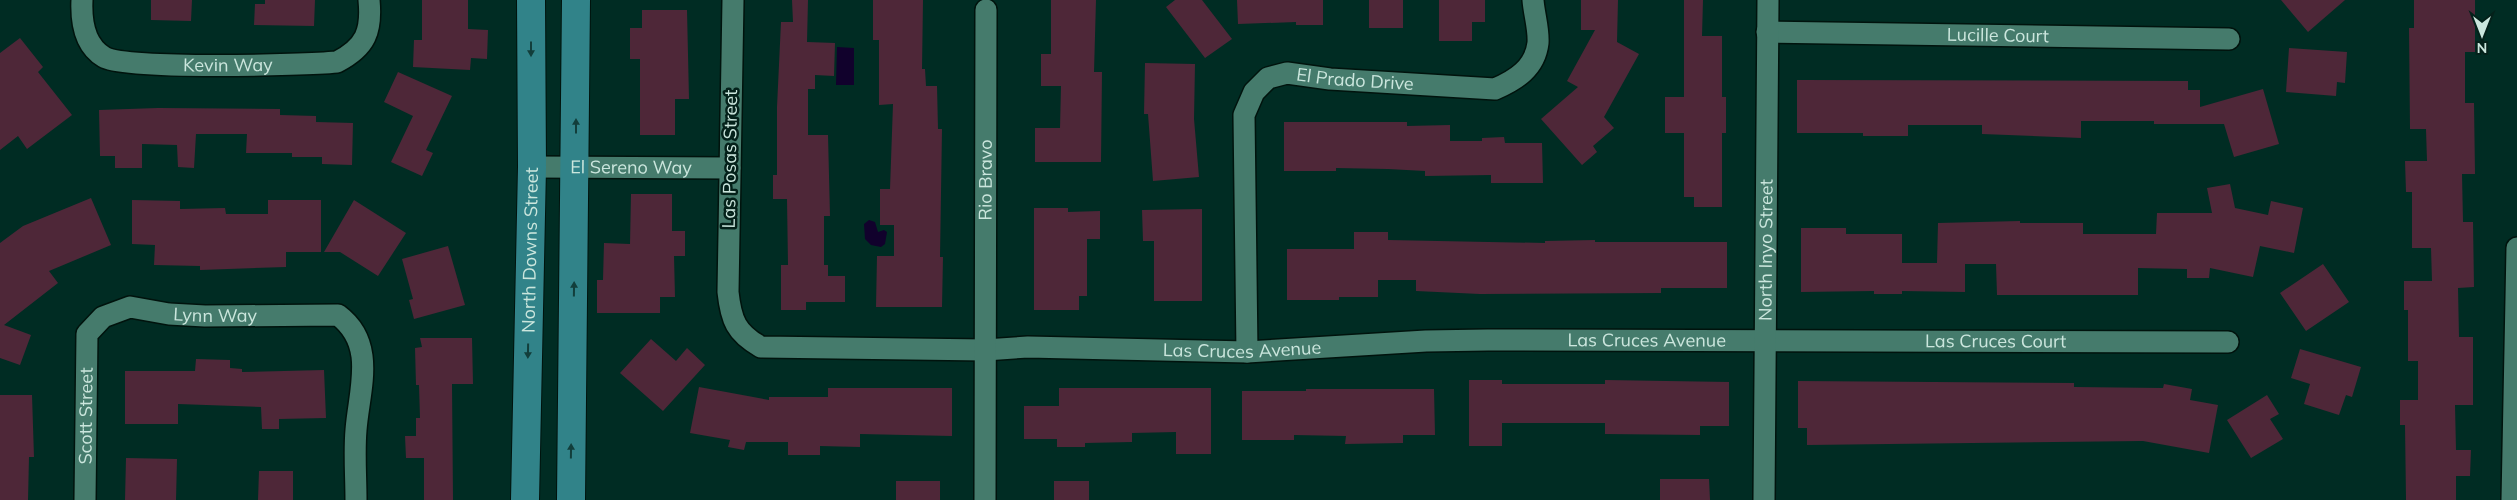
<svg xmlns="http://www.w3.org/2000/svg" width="2517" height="500" font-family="Mulish,sans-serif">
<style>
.water{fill:#11012c}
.building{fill:#4e2738}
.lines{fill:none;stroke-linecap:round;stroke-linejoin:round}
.minor-casing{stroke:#00130d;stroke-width:24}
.secondary-casing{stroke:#00130d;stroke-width:30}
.minor{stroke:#457b6c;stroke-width:21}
.secondary{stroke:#318389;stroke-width:28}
.oneway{fill:#123e3b}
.labels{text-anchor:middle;stroke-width:5;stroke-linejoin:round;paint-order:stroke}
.street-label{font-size:18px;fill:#cbe6dd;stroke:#04211a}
</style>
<rect width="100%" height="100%" fill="#002c23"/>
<path class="water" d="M837,47L854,48V85H836Z
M869,220L875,222L878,232L884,230L887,232L885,244L881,247L871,245L865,239L864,224Z"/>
<path class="building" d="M151,0H192L191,21L151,20Z
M265,0H315L314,26L254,25L255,4H265Z
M422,0H468V29L488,30L487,59L471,58L470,70L413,67L414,40H422Z
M792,0H808L807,42L835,43L834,76L815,75V89H808V135H828L830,216H824V265H828V276H845V302H806V310H781V265H788L787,199H773V175H777V107L781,22H793Z
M873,0H923L922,69H925L926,86H937L938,129H942L940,257H943L942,307H876L877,256H894V225H880V189H890L893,104L879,105V40H873Z
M1051,0H1096L1094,72H1102L1101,162H1035V128H1060L1061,86H1041V54H1051Z
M1175,0H1202L1232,39L1205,58L1166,7Z
M1237,0H1323V25H1296V22L1238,24Z
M1369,0H1403V28H1369Z
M1439,0H1485V22H1472V41H1439Z
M1581,0H1618L1617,42L1639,54L1604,117L1614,128L1593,146L1597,152L1582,165L1541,119L1578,87L1567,81L1595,30H1581Z
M1684,0H1703L1702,36H1722V97H1726V133H1722V207H1694V197H1684V133H1665V97H1684Z
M2281,0H2345L2308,32Z
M2414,0H2475V52H2465V103H2474L2475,174H2462L2463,222H2473L2474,287L2458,288L2459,337H2473V405H2455L2456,450H2471L2470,476H2456V500H2406L2405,425H2400V400H2418V361H2408V310H2404V281H2432L2431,248H2412V192H2406L2405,161H2427L2426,129H2410L2409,28H2414Z
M642,10H687L689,99H675V135H640V59H630V28H642Z
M20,38L43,67L38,72L72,115L27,149L18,136L0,150V53Z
M2289,48L2347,52L2345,83L2337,82L2336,96L2286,92Z
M1145,63L1195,64L1194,119L1199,177L1153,181L1148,114H1144Z
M398,72L452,96L426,150L433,153L422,176L391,162L413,116L384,102Z
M1797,80L2188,81V90H2200V107L2263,89L2279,144L2234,157L2224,124H2154V121H2081V138L1982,134V125H1908V136H1863V133H1797Z
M158,108L280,109V115L316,116V122L353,123L352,165L322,164V157H292V153H246L247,134H196L194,168L178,167L177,145L142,144V168H115V156H100L99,110Z
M1284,122H1407V126L1450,125V141H1482V138L1504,137L1505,143H1542L1543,183H1491V175L1425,176V171L1388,169L1336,168V171H1284Z
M2230,184L2235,208L2268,215L2271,201L2303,208L2294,253L2260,246L2253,277L2210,268L2209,278H2187V269L2138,268V295H1997L1996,264H1965V292L1902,291V294H1874V291L1801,292V228H1846V234H1902V263H1937L1938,223L2020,221V223H2083V234H2156L2157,213H2212L2207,188Z
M631,194H672V231H685V256H674L675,297H660V313H597V280H603L604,243L630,244Z
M91,198L111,245L49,271L58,283L4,325L31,335L20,365L0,358V243L23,226Z
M132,200L180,201V209L225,208L226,214H268V200H321V252H286V267L200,270V266L154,265L155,245L132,244Z
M354,200L406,233L378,276L340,252H324Z
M1034,208H1068V212L1100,211V239H1087V296H1079V310H1034Z
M1202,209V301H1154V241H1143L1142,210Z
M1354,232H1388V240L1545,243V241L1595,240V242H1727V288H1661V293L1480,294L1416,291V280H1378V297H1339V300H1287V249H1354Z
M448,246L465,305L414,319L409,300L413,299L402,259Z
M2323,264L2349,302L2306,331L2280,293Z
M420,338H472L473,384H452L453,500H424V458H406L405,436H416V418H420L419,385H416L415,348L422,347Z
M651,339L676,361L687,348L705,365L663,411L620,373Z
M2300,349L2361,367L2352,397L2346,395L2339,415L2304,404L2310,384L2291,378Z
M196,359L230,360V368L242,369V372L324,370L326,418L279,419V429H262L261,407L178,404V424H125V371H195Z
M1469,380H1502V384H1605V380L1729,382V426H1700V435L1605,434V423H1502V446H1469Z
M1798,381L2074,383V387L2163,388L2164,384L2192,389L2190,400L2218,405L2209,453L2143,441L1807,445V428H1798Z
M699,387L769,400V397H828V388H952V436L860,434V447L820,446V455H788V442H746L744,450L728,447L730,440L690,433Z
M1059,388H1211V454H1176V432L1132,433V442L1085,443V447H1057V439H1024V406H1059Z
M1306,389H1434L1435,435H1403V443L1345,444L1346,436L1294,435V440H1242V391H1306Z
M0,395H32L34,457H29L28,500H0Z
M2267,395L2279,414L2270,419L2283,439L2251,458L2227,420Z
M126,458L177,459L176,500H125Z
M259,471H293V500H258Z
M1660,479H1709L1710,500H1660Z
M896,481H940V500H896Z
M1054,481H1089V500H1054Z"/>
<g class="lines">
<g class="minor-casing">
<g id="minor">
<path id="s1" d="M82,0C81,21 84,45 104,57C125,70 305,65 337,62C366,47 372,31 369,0"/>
<path id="s2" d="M733,0L728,292C731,320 736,333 761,347L985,350L1028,347L1247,352L1426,341L1488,340L2228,342"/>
<path id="s3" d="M1767,32L2229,39"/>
<path id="s4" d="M532,167L730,168"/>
<path id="s5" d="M1247,352L1244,115L1254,92L1268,78L1287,73L1330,79L1495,89C1516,80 1535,68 1538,43C1539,29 1534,14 1533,0"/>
<path id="s6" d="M85,500L87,334L103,317L130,307L169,314L205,316L338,315C377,344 359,390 356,430C354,453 356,477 356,500"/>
<path id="s7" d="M985,500L986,10"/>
<path id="s8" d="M1764,500L1768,0"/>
<path d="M2512,500L2517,248"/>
</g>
</g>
<g class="secondary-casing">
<g id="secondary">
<path id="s9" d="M525,500L532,167L531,0"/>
<path d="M571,500L576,0"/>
</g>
</g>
<use href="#minor" class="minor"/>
<use href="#secondary" class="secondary"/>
</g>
<defs><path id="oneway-solid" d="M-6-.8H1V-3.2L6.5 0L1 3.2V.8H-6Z" transform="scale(1.25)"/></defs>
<g class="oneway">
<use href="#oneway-solid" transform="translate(531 49) rotate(90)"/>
<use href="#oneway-solid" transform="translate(576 126) rotate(-90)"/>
<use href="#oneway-solid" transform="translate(574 289) rotate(-89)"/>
<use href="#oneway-solid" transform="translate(528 351) rotate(91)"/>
<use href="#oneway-solid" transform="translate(571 451) rotate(-89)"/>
</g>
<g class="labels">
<g class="street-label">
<text dy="6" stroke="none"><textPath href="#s3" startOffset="231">Lucille Court</textPath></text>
<text dy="6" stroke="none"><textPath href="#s1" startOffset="189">Kevin Way</textPath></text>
<text dy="6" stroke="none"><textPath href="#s5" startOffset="370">El Prado Drive</textPath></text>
<text transform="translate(730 159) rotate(-89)" y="6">Las Posas Street</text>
<text dy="6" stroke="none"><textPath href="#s4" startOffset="99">El Sereno Way</textPath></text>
<text dy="6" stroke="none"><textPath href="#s7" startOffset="320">Rio Bravo</textPath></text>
<text dy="6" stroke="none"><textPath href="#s9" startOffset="250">North Downs Street</textPath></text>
<text dy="6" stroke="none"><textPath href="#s8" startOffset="250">North Inyo Street</textPath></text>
<text dy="6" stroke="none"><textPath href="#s6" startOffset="304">Lynn Way</textPath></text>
<text dy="6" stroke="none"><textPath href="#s2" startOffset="1246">Las Cruces Avenue</textPath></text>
<text dy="6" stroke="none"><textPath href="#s2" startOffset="1595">Las Cruces Court</textPath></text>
<text dy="6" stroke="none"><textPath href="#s2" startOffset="841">Las Cruces Avenue</textPath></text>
<text dy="6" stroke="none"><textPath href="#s6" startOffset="84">Scott Street</textPath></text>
</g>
</g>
<g transform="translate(2482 35) rotate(180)" stroke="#04211a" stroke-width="4" paint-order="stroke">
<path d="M0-4L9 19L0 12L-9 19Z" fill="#cbe6dd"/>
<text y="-8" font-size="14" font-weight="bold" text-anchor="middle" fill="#cbe6dd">N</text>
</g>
</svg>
